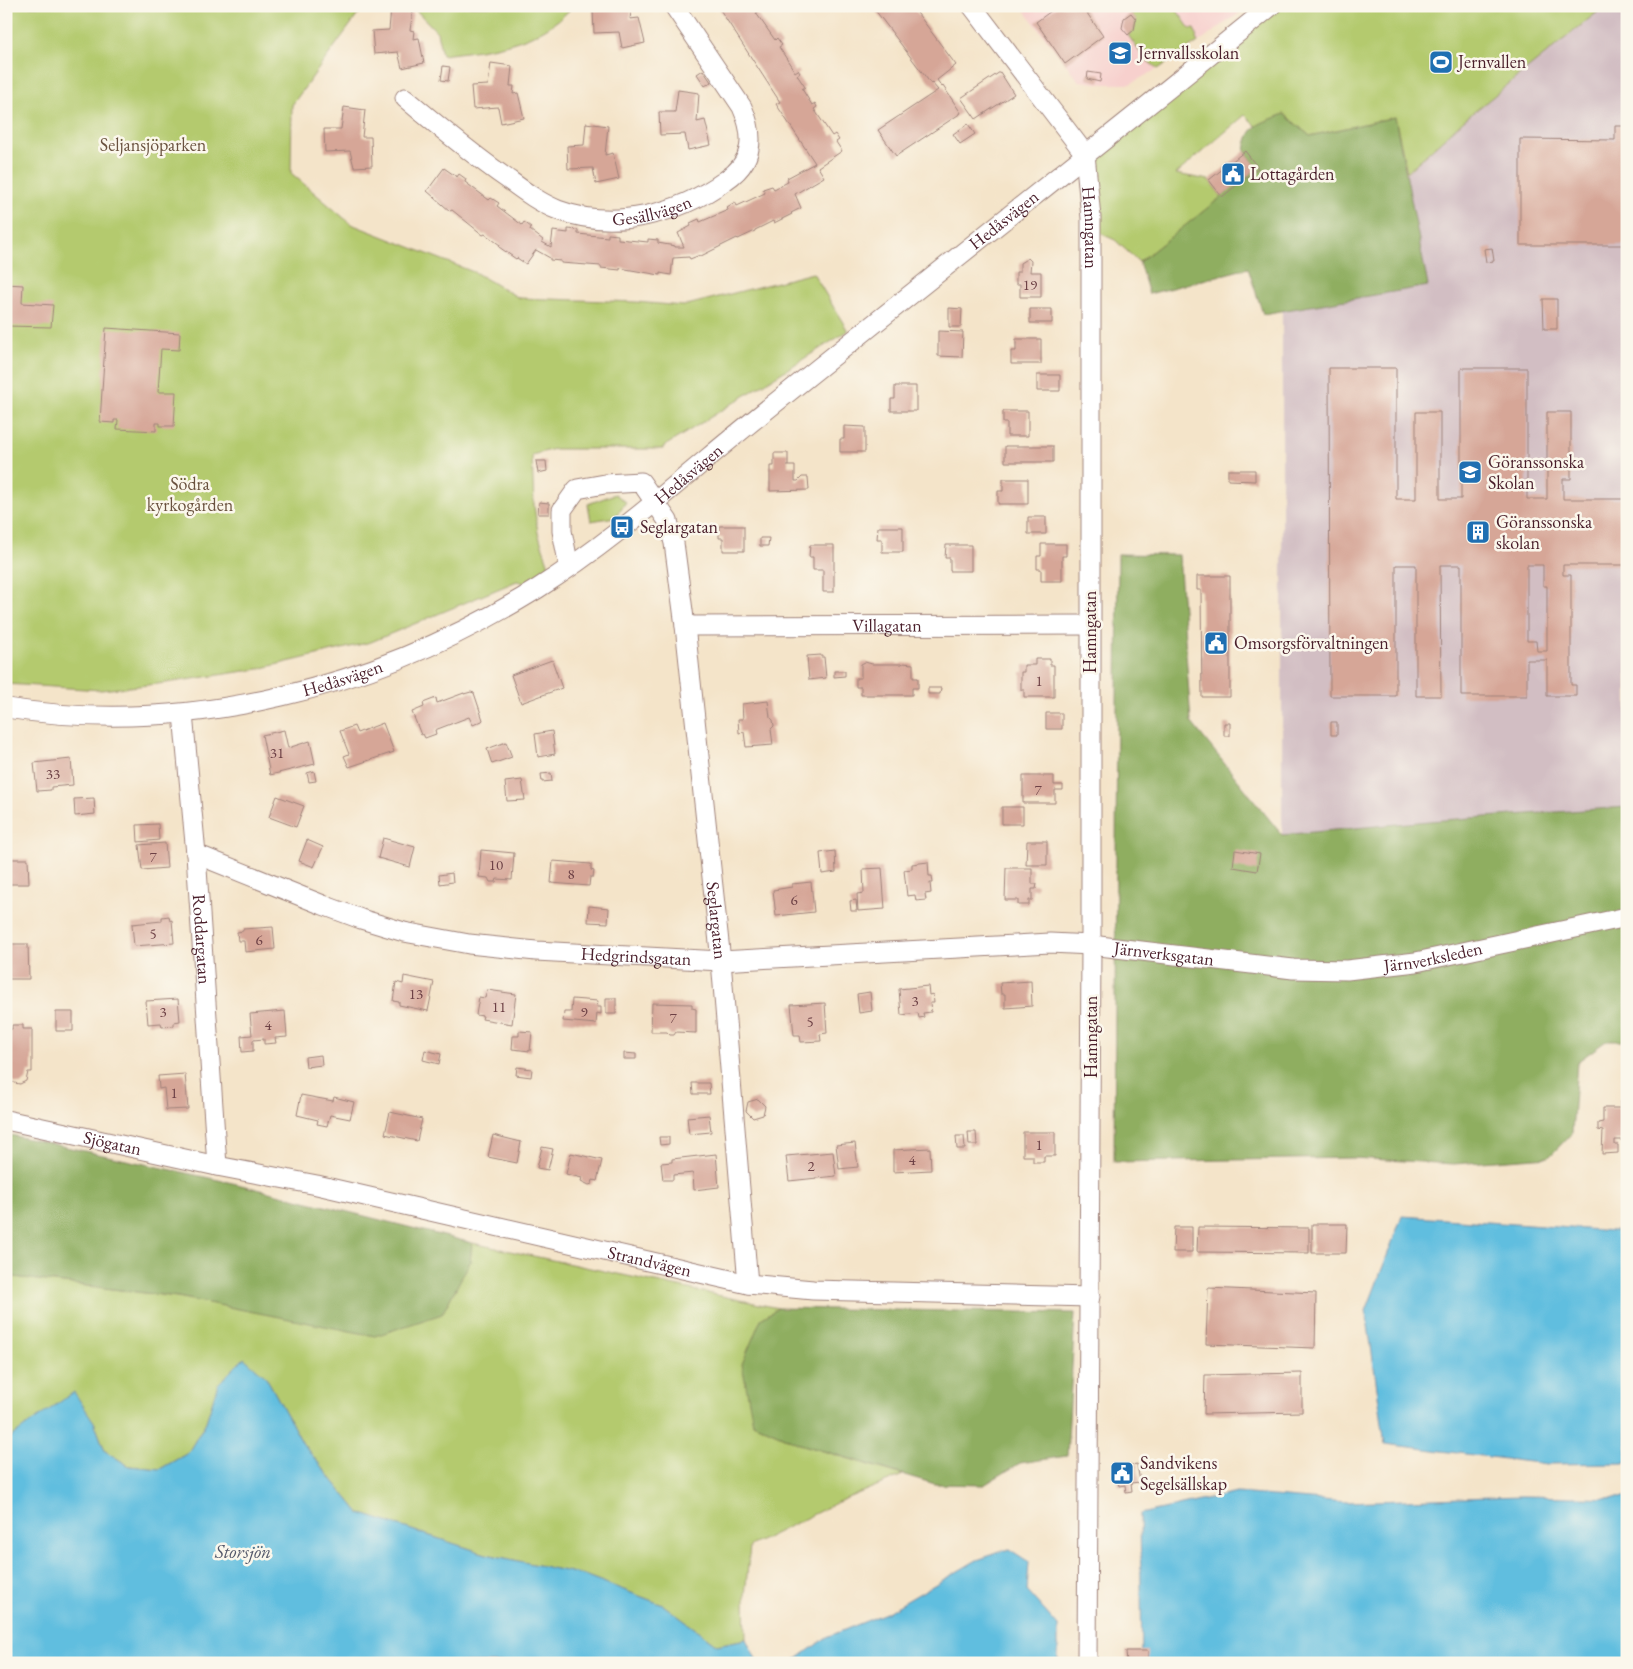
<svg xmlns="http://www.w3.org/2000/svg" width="1633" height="1669" font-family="'EB Garamond',serif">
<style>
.built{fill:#f7d0cd}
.industrial{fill:#d2bec3}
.green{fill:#b4ca6e;stroke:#7f744c}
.forest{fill:#8fae61;stroke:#6c6646}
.water{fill:#61bedf;stroke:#566e85}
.building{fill:#d6a697;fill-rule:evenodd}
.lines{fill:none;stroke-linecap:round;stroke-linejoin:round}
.minor-casing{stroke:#9f827a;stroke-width:21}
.minor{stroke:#fff;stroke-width:19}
.labels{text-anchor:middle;stroke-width:5;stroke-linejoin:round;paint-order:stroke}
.number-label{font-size:15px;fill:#6d4146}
.poi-label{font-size:18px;fill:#4a1f2b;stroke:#fbf7ec;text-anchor:start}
.park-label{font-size:18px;fill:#6a523f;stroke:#fbf7ec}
.street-label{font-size:18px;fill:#4a1f2b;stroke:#fbf7ec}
.water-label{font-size:19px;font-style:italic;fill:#52576a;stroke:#fbf7ec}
</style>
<rect width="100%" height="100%" fill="#fbf7ec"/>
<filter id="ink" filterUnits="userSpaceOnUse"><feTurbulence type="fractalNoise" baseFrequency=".02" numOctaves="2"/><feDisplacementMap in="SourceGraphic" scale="10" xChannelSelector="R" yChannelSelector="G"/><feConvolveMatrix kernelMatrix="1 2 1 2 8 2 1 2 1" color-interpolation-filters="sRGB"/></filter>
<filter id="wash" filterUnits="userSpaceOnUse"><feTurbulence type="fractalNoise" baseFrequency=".0096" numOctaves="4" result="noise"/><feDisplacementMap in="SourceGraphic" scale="20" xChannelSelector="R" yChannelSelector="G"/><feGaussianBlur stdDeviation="1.12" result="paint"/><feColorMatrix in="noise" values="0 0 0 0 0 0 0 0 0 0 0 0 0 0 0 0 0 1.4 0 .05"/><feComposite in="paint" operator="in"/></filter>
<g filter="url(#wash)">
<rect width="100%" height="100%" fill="#f4e4c9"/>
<path class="built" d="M1021,6H1236L1241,12L1170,62L1130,84H1104L1079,81Z"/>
<path class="industrial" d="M1605,6H1627V807L1429,821L1282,835V288L1464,120Z"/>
<path class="green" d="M6,6H397L362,9L292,105L291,173L351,224L476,273L519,298L636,302L683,306L813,273L848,331L663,447V449H554L532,455L534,505L538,533L552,575L535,586L517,581L371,642L258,669L166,683L101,690L6,684Z
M412,6H573C539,45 489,49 442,55L437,32Z
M1141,6H1174L1190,29H1194L1197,35L1196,39L1198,42L1158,69L1144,58L1128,35L1134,30L1136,20L1131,13Z
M1271,6H1605L1464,120L1407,172L1395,117L1310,136L1284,114L1256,126L1245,115L1176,174L1209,180L1222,197L1139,262L1115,240L1091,229L1085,154Z
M615,494L626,502L615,517L591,521L588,504Z
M472,1243L778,1308L761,1319L753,1423L800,1444L903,1475L840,1501L750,1546L745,1595L746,1639L717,1645L663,1605L584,1575L486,1554L359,1513L303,1444L266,1377L218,1385L206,1422L188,1453L160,1469L129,1466L105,1451L94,1422L6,1438V1276L178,1297L236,1308L470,1262Z"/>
<path class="forest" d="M1284,114L1310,136L1395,117L1428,286L1263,314L1248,268L1149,294L1139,262L1258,168L1245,151C1249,123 1260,124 1284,114Z
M1118,554L1179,555L1191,722L1282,835L1429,821L1627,807V1041H1606L1577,1062L1572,1133L1549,1157L1454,1164L1353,1158L1114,1162Z
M6,1134L237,1184L472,1243L470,1262L442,1314L375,1336L178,1297L6,1276Z
M778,1308L1075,1313L1067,1456L1020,1463L984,1485L935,1484L800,1444L753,1423L742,1364L761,1319Z"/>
<path class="water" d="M1402,1216L1627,1232V1463L1546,1464L1385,1444L1366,1311Z
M244,1358L266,1377L303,1444L359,1513L486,1554L584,1575L663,1605L717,1645L746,1639L758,1663H6V1438L11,1437L74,1392L94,1422L105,1451L129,1466L160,1469L188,1453L206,1422L218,1384Z
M1237,1493L1346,1502L1521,1496L1627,1498V1663H1142L1140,1514Z
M1009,1549L1029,1562L1027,1591L1058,1626V1663H791L827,1637L886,1613L977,1560Z"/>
<g id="blocks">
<path class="building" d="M610,6H632L630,19L639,18L645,43L622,48L619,32L594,33L593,10L610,9Z
M722,6H752L754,9L757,8L759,11L756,13L775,40L777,38L782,45L779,47L795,72L798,70L800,73L797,75L805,87L802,89L812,105L815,103L817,107L814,109L832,136L835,134L839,140L836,142L842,151L818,167L824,177L795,194L801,208L791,213L792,214L774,223L773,221L755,230V231L738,239L737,238L701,256L700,255L690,259L689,257L673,258L671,275L660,273V275L620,268V270L601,268V266L561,263V261L550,260V258L536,250L526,264L517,258L516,259L499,247L500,245L485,234L483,235L452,210L450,211L427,191L444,168L457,177L459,174L466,179L465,182L489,200L491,198L499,203L497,206L522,225L524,222L531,227L530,230L543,240L542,242L551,247L553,231L568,233V229L578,230V234L608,237V234L618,235V239L648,242V239L658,240V243L675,246V247H684L678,233L691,226L690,223L699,219L700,222L728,210L727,207L735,202L737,206L765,193L763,189L772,186L774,189L788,182L787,178L815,163L776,104L780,102L719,8Z
M872,6H912L956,65L937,80L942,87L943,86L961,113L896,156L878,130L938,90L932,83L931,84Z
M1058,6H1082L1103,36L1065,64L1036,22Z
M391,8L413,11L410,30L414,31L413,39L419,38L424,63L402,68L398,52L374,54L372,31L389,30Z
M1131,13L1136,19L1134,30L1128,35L1122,28L1124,18Z
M491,63L512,66L510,86H514L513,94L518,93L524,118L501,123L498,107L473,109L471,86L488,85Z
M443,66L450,67L448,81L441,80Z
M703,70L711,82L705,86L697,74Z
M1000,72L1014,94L976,119L961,98Z
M1088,72L1101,74L1100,82L1087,79Z
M678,90L699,93L697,122L705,120L711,145L688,150L685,134L660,135L659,112H675Z
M344,107L365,110L362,137H371L372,166L354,167L350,151L325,152L324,129H341Z
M586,123L608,126L605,155L613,153L619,179L596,184L593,168L568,169L567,146L584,145Z
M968,124L975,134L960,144L953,134Z
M1615,126H1627V245H1520V139L1615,140Z
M1245,151L1258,168L1222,197L1209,180Z
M1492,248L1494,261L1486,262L1484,249Z
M1028,258L1031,261L1030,272H1041V297H1020V284H1016V272H1020V263Z
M6,284L23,285L22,303L53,305L51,327L6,326Z
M1543,299H1557V329H1544Z
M949,308L962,309L961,327H949Z
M1030,309H1052V323H1030Z
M106,328L180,333L179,350L161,349L158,392H176L174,426H160V423H156V431L117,429L118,420H114V423L100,422Z
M938,331L963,332L962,357L938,356Z
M1016,339H1041V364H1011V351H1016Z
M1329,368H1396V499H1416V412H1440V499H1461V368H1527V499H1547V412H1571V479H1563V499H1627V565H1563V575H1571V685H1576V696H1547V660H1527V696H1461V565H1440L1441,696H1416V565H1396V696H1330ZM1527,565H1543V586H1547V651H1537L1536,641H1527Z
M1037,375H1060V391H1037Z
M895,386H916V411H891V399H895Z
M1003,411H1028V436H1007V423H1003Z
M844,426L865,427V452H840V439H844Z
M1005,446H1053V462H1005Z
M774,453H788V466H795V481H798L802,477H808L809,490L770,491V466H774Z
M536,461H546L547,471L538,473Z
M1228,470H1255V481L1228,480Z
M1003,479H1028V504H998V491H1003Z
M539,502L549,503V514H538Z
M1028,517H1046V534H1028Z
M719,526H744V551H723V538H719Z
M878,527H903V552H882V539H877Z
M760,538H769L768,546H760Z
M1041,544H1066V556H1062V581H1041V569H1037V556H1041Z
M810,545H834V592H823V570H813V557H809Z
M946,545H971V571H950V558H945Z
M1197,576H1230V697H1202L1201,590H1197Z
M821,655V657H824L826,678L809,680L807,656Z
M1035,659H1050V665H1054V697H1024V690H1021V672H1024V665H1035Z
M552,660L562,688L521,703L511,675Z
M865,662L872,664H902L903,663L913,664V678H918V688H912V695H861V687H856V678H861V664Z
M834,671H845V676L834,677Z
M928,688H941L940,694H928Z
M471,692L474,693L483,720L482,721L473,725L469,717L435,730L436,734L425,738L423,734L421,735L412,712L424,707L423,703L436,698L437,703L464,693V694Z
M768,701L770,717L773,720L774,726L771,729L773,745L746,747L744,732L739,733L738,719H743L742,704Z
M1046,713H1062V729H1046Z
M1331,722H1337V735H1331Z
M383,723L394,752L349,767L344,756L349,754L340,731L354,726L357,733Z
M1224,723H1230V736H1224Z
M284,730L288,748L310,741L315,764L270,775L262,735Z
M552,731L555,754L538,757L535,734Z
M506,742L512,757L492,764L487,749Z
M71,759L73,785L51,787V790L37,791L34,763Z
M314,771L316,781L309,782L307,773Z
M551,773L552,781L542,782L541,774Z
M1023,776H1054V785H1063V790H1055V803H1023Z
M522,780L525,800L507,801L505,782Z
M277,796L304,806L296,827L269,817Z
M94,798L95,814L75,816L74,799Z
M1002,807H1023V824H1002Z
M158,824L159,840L138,842L137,825Z
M383,838L415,847L410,867L378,858Z
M307,840L323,847L314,867L299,861Z
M1027,841H1047V865H1026Z
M165,843L167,868L142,870L139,845Z
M481,850L514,853L512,880L497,879L496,882H490L488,878L479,877Z
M1235,850L1260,854L1257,871L1233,867Z
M835,851L836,872L822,874L820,853Z
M6,859H28L29,884H8Z
M553,861L591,864V870L594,871L593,877H590L589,886L551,883Z
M928,862L929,876H932L933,883H930L931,893L925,894L926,900L916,901L915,895L907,896L904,870L912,869V864Z
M882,868L885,909L858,911L857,894L864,893L863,869Z
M1006,868H1032V884H1037L1036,889H1032V900H1029V905H1018V900H1005Z
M452,873L453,882L440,884L439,875Z
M811,882L814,912L776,916L773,890L792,887V884Z
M856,900L857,911H851L850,901Z
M589,906L609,908L608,923L588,922Z
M169,916L170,921L172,920L174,943L134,946L132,924L162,921V917Z
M273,927L275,949L245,952L244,941H238L237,932L243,931V929Z
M6,944H28L29,979H6Z
M404,976L434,982L428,1011L399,1005V1002L393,1001L396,982L403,984Z
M1031,981L1032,1006L1005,1008V994H1001L1000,983Z
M928,986L929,995L933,994L934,1003H930L931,1012L923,1013L924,1017L919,1018L918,1013L901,1015L899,989Z
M487,990L516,994L512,1024L482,1019L483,1016L476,1015L479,997L485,998Z
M870,992L872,1011L859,1013L857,994Z
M606,998H616V1014H606Z
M178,999L180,1021L174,1022V1026L162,1027L161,1023L148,1024L146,1001Z
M572,999L598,1001L597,1007H601V1014L597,1013L596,1024L563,1021L564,1012H571Z
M652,1003L692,1004V1008L696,1009V1033L676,1032L674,1035H670L667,1032H651Z
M825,1003L827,1033L820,1034L821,1041L801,1042L800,1035H794L791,1005Z
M285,1011L287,1037L275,1038L276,1043L264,1044V1039L253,1040V1051L242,1052L241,1036L252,1035L250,1014Z
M56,1012H73V1031H56Z
M12,1025H23V1029H32V1072H28L26,1081L20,1084L14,1083L10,1079V1072H6V1030L12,1029Z
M519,1031L532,1032L530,1051L512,1049L513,1036H519Z
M425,1050L441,1054L439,1064L423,1060Z
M624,1053L636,1054V1059H624Z
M321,1055L322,1065L306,1067L305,1057Z
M517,1067L532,1069L531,1077L516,1075Z
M185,1074L188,1109L166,1110L164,1088L159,1089L158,1076Z
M692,1083H709L710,1094H693Z
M301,1095L333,1101L334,1097L354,1102L350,1119L330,1115L327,1126L317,1124L318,1120L297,1115Z
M758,1099L765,1106L763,1115L753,1118L746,1111L748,1102Z
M1620,1102H1627V1140H1615V1145H1618V1153L1602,1154L1603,1131L1598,1130V1123L1603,1122V1108H1620Z
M390,1112L422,1119L417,1141L385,1134Z
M709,1115L711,1132L689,1134L687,1117Z
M968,1132H976L977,1145H969Z
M1023,1132H1055V1156H1044V1162H1033V1156H1023Z
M493,1135L521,1142L517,1163L488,1157Z
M956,1136H964L965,1149H957Z
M659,1137H669V1144L660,1145Z
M855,1143L858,1167L839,1169L836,1145Z
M542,1147L553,1149L548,1170L537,1168Z
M930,1148L931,1170L893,1172V1150Z
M833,1152L836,1176L789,1181L786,1156Z
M571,1153L602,1160L597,1181L593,1180L592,1184L589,1185L581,1181L582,1178L566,1174Z
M716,1154L719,1187L694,1190L693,1173L673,1175V1180H663L661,1163L672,1162V1159Z
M1312,1224H1347L1346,1253H1312Z
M1174,1227H1192V1252H1173Z
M1198,1227L1309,1228V1253L1197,1252Z
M1208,1288L1316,1293L1315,1348L1206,1344Z
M1302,1373V1412L1204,1414L1205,1375Z
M1137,1464L1140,1482L1131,1483L1132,1491L1126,1492L1125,1485L1119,1486L1115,1468Z
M1126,1651H1148V1663H1127Z"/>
</g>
</g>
<g filter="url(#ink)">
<use href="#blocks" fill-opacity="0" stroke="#9f827a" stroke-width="1"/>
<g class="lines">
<g class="minor-casing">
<g id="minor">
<path id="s1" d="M972,6L1085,154L1091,218V945L1087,1663"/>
<path id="s2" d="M405,98C439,127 473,155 509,180C524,191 540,203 558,210C614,231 679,214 726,180C754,161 755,136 742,107L674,6"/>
<path id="s3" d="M569,567L562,531V510L577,489L605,484L641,482L668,521L674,543L685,626L721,961L748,1284"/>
<path id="s4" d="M685,626L1090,625"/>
<path id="s5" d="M6,708C191,737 379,687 537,589C598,551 654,503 709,457C757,417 806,378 855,339C993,228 1133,118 1271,6"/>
<path id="s6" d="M183,714L196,854L217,1166"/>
<path id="s7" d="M196,854L323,905L361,919L404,932L469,944L536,951L721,961L1050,943L1091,945L1293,969L1347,970L1416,962L1627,917"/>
<path id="s8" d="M6,1120L217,1166L317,1185L748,1284L813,1290L1090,1297"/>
</g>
</g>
<use href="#minor" class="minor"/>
</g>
</g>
<defs>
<g id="school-square" transform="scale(1.25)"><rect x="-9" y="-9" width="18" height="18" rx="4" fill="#1f6fb2" stroke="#fbf7ec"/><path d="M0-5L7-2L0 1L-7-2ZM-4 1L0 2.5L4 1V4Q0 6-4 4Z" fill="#fff"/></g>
<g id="stadium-square" transform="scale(1.25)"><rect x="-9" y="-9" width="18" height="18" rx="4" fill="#1f6fb2" stroke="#fbf7ec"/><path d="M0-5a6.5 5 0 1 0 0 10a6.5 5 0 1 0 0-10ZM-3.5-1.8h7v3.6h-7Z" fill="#fff"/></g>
<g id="civic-square" transform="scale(1.25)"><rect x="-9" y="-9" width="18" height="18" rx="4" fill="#1f6fb2" stroke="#fbf7ec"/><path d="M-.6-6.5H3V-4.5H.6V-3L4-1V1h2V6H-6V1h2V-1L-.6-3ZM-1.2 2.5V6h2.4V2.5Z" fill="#fff"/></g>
<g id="bus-square" transform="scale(1.25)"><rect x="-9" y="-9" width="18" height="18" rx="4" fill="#1f6fb2" stroke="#fbf7ec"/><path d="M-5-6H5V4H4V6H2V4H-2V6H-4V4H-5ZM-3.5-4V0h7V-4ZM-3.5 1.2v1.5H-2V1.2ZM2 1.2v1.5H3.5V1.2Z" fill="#fff"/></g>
<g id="building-square" transform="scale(1.25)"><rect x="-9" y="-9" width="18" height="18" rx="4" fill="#1f6fb2" stroke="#fbf7ec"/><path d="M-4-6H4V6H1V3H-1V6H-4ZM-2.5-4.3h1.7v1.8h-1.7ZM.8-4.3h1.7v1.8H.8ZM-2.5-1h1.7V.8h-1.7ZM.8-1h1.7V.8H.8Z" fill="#fff"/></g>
</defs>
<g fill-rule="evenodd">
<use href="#school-square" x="1120" y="53"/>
<use href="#stadium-square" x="1441" y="62"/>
<use href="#civic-square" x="1233" y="174"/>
<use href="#school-square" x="1470" y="472"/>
<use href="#bus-square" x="622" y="527"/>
<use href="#building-square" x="1478" y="532"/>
<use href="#civic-square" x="1216" y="643"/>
<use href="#civic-square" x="1122" y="1473"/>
</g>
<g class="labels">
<g class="number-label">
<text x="1030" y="290">19</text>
<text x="1039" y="686">1</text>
<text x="277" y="758">31</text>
<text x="53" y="779">33</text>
<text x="1038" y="795">7</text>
<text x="153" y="862">7</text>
<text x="496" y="870">10</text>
<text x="571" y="879">8</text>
<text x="794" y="905">6</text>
<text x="153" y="939">5</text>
<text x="259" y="945">6</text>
<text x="416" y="999">13</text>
<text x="915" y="1006">3</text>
<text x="499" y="1012">11</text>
<text x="163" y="1017">3</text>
<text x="584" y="1017">9</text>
<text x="673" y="1023">7</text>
<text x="810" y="1027">5</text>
<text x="268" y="1030">4</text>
<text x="174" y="1098">1</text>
<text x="1039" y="1150">1</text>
<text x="912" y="1165">4</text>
<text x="811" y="1171">2</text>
</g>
<g class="poi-label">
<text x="1138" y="59">Jernvallsskolan</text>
<text x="1458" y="68">Jernvallen</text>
<text x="1250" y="180">Lottagården</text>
<text x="1488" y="468">Göranssonska<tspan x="1488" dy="21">Skolan</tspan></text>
<text x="1496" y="528">Göranssonska<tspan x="1496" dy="21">skolan</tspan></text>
<text x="640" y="533">Seglargatan</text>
<text x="1234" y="649">Omsorgsförvaltningen</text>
<text x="1140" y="1469">Sandvikens<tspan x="1140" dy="21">Segelsällskap</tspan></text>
</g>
<g class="park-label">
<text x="153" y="151">Seljansjöparken</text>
<text x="190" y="490">Södra<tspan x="190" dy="21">kyrkogården</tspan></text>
</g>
<g class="street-label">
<text dy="6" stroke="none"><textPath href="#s2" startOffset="286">Gesällvägen</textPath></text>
<text dy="6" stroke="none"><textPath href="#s5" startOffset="1151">Hedåsvägen</textPath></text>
<text dy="6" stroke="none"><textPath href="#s1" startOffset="260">Hamngatan</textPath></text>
<text dy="6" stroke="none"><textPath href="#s5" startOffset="746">Hedåsvägen</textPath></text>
<text dy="6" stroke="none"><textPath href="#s4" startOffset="202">Villagatan</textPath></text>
<text transform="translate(1090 632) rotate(-90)" y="6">Hamngatan</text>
<text dy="6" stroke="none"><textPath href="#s5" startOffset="341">Hedåsvägen</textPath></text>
<text dy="6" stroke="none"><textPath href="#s3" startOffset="598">Seglargatan</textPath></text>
<text dy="6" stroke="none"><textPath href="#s6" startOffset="226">Roddargatan</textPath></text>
<text dy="6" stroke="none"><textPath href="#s7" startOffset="985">Järnverksgatan</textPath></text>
<text dy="6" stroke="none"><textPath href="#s7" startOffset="1256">Järnverksleden</textPath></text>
<text dy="6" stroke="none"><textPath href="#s7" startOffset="456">Hedgrindsgatan</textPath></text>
<text transform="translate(1091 1037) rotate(-90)" y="6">Hamngatan</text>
<text dy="6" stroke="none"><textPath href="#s8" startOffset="109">Sjögatan</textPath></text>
<text dy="6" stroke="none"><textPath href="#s8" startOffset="659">Strandvägen</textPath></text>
</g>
<g class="water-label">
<text x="243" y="1558">Storsjön</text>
</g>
</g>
<rect width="1633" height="1669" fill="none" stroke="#fbf7ec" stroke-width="25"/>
</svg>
